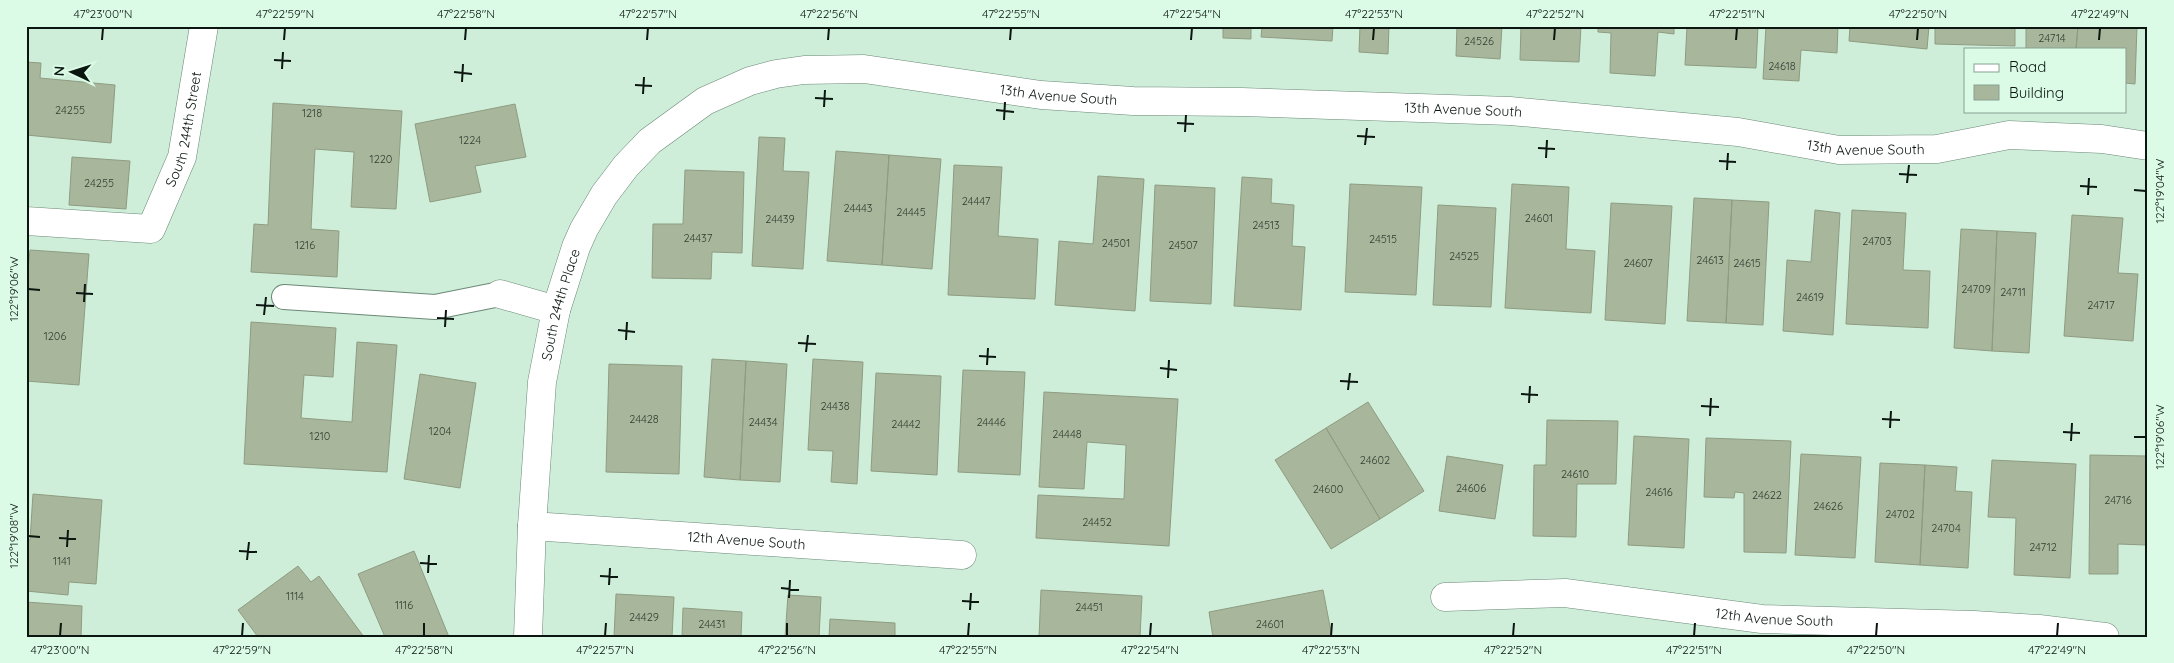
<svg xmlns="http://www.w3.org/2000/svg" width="2174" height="663" font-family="Quicksand,sans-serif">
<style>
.building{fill:#a8b79b;stroke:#8e9c81}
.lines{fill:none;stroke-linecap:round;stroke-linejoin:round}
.service-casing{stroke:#6b8876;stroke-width:26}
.minor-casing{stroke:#6b8876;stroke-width:29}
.service{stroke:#fff;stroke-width:24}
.minor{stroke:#fff;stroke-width:28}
.ticks{fill:none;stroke:#0b1610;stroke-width:2}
.labels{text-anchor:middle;stroke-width:4;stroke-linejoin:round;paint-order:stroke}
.number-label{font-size:11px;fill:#323e33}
.street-label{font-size:14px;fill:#0b1610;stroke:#dbfbe7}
.neatline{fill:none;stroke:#0b1610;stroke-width:2}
.ticks-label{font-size:12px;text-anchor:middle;fill:#0b1610}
</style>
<rect width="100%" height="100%" fill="#ceeeda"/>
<path class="building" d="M1223,26H1251V39L1223,38Z
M1262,26H1333L1332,41L1261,37Z
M1360,26H1389L1388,54L1359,52Z
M1457,26H1502L1500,59L1456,56Z
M1521,26H1581L1579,62L1520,60Z
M1598,26H1674V34L1658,32L1655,76L1610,73L1611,33L1598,32Z
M1687,26H1758L1756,68L1685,65Z
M1766,26H1838L1837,53L1801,50L1799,81L1763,79Z
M1850,26H1929L1927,49L1849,41Z
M1935,26H2015V46L1935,44Z
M2026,26H2078L2076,49H2026Z
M2078,26H2137L2135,84L2125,83V49H2076Z
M26,62L41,63L40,78L115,85L111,143L26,135V137Z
M273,103L402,111L396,209L351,207L354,152L315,149L311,229L339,231L337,277L251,272L254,224L268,225Z
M515,104L526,157L475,166L481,192L430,202L415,124Z
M759,137L785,138L783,171L809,172L803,269L752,266Z
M836,151L889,155L882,265L827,261Z
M889,155L941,159L932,269L882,265Z
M72,157L130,161L126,209L69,205Z
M954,165L1002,167L998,236L1038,239L1035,299L948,295Z
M685,170L744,172L742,253L712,252L711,279L652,278L653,224H683Z
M1098,176L1144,179L1135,311L1055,305L1059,241L1093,244Z
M1242,177L1272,179L1271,203L1294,205L1292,246L1305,247L1301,310L1234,306Z
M1350,184L1422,187L1416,295L1345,292Z
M1512,184L1569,187L1566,249L1595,251L1591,313L1505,308Z
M1155,185L1215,188L1211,304L1150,301Z
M1694,198L1732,200L1726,323L1687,321Z
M1732,200L1769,202L1763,325L1726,323Z
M1611,203L1672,206L1665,324L1605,320Z
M1438,205L1496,208L1491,307L1433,305Z
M1815,210L1840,213L1833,335L1783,331L1787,260L1811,262Z
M1852,210L1906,213L1903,270L1930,271L1928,328L1846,324Z
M2072,215L2123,218L2118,273L2138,274L2133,341L2064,336Z
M1961,229L1997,231L1992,351L1954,348Z
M1997,231L2036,233L2029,353L1992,351Z
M30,250L89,254L79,385L26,381V291Z
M251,322L336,328L333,377L304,375L301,418L352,422L357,342L397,345L387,472L244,464Z
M712,359L746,361L740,480L704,477Z
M813,359L863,362L857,484L831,482L833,451L808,450Z
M746,361L787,364L780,482L740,480Z
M609,364L682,366L679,474L606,472Z
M963,370L1025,372L1020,475L958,472Z
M876,373L941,376L937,475L871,471Z
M420,374L476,383L460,488L404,479Z
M1044,392L1178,399L1169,546L1036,538L1038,495L1124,499L1126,445L1087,442L1084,489L1039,487Z
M1368,402L1424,491L1380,519L1326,428Z
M1547,420L1618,421L1616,484H1577L1576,537L1533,536L1534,465H1546Z
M1326,428L1380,519L1331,549L1275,460Z
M1634,436L1689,439L1684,548L1628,545Z
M1706,438L1791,441L1786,553L1744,552V493L1735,492L1734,498L1704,497Z
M1801,454L1861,457L1855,558L1795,555Z
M2090,455L2147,456L2146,545L2118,544V574H2089Z
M1447,456L1503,465L1495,519L1439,511Z
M1992,460L2076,464L2070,578L2014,575L2016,518L1988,517Z
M1880,463L1925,465L1920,565L1875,562Z
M1925,465L1957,467L1955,491L1972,492L1968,568L1920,565Z
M33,494L102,500L96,584L69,582L68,595L26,591V540H30Z
M414,551L449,637H385L358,574Z
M298,566L311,582L319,576L364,637H258L238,610Z
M1041,590L1142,596L1140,637H1039Z
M1323,590L1332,637H1213L1209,612Z
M616,594L674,597L672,637H614Z
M788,595L821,597L819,637H785Z
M26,602L82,606L81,637H26Z
M683,608L742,612L741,637H682Z
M830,619L895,623V637H829Z"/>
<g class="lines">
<g class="service-casing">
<path id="service" d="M284,297L435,307L500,294"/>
</g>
<g class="minor-casing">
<g id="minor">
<path id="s1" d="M26,221L151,229L182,157L204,26"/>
<path d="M500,294L556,310"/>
<path id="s2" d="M532,526L962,555"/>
<path id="s3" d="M1445,597L1565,593L1762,619L1974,625L2039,629L2105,637"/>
<path id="s4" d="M528,637L532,526L542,382L556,310L576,247L584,229L604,195L626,166L650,141L705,101L750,81L776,74L804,70L864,69L1041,95L1133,101L1242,102L1510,111L1738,132L1839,150L1937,149L2009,135L2102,139L2148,146"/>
</g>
</g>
<use href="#service" class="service"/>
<use href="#minor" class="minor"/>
</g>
<path class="ticks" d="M102,40L103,28M284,40L285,28M465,40L466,28M647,40L648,28M828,40L829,28M1010,40L1011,28M1191,40L1192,28M1373,40L1374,28M1554,40L1555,28M1736,40L1737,28M1917,40L1918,28M2099,40L2100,28M274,60L291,61M282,69L283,52M454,72L472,74M462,82L463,64M635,85L652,86M643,94L644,77M815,98L833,99M824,107L825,90M996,110L1014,112M1004,120L1005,102M1177,123L1194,124M1185,132L1186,115M1357,136L1375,137M1365,145L1367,128M1538,148L1555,149M1546,158L1547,140M1719,161L1736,162M1727,170L1728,153M1899,174L1917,175M1907,183L1909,165M2080,186L2097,187M2134,190L2146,191M2088,195L2089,178M28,289L40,290M76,293L93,294M84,302L85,284M256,305L274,306M264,315L266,297M437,318L454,319M445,327L446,310M618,330L635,332M626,340L627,322M798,343L816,344M806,352L808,335M979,356L996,357M987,365L988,348M1160,368L1177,370M1168,378L1169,360M1340,381L1358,382M1348,390L1350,373M1521,394L1538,395M1529,403L1530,386M1701,406L1719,407M1710,416L1711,398M1882,419L1900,420M1890,428L1891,411M2063,432L2080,433M2134,437H2146M2071,441L2072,423M28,536L40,537M59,538L76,539M67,547L68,530M239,551L257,552M247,560L249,542M420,563L437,564M428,573L429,555M600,576L618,577M609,585L610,568M781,588L799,590M789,598L790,580M962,601L979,602M970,610L971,593M60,636L61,623M242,636L243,623M424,636V623M605,636L606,623M787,636V623M968,636L969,623M1150,636L1151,623M1331,636L1332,623M1513,636L1514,623M1694,636L1695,623M1876,636L1877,623M2057,636L2058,623"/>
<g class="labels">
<g class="number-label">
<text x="2052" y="42">24714</text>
<text x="1479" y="45">24526</text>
<text x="1782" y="70">24618</text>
<text x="70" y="114">24255</text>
<text x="312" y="117">1218</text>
<text x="470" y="144">1224</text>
<text x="381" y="163">1220</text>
<text x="99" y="187">24255</text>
<text x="976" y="205">24447</text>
<text x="858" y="212">24443</text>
<text x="911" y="216">24445</text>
<text x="1539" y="222">24601</text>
<text x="780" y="223">24439</text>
<text x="1266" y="229">24513</text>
<text x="698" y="242">24437</text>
<text x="1383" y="243">24515</text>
<text x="1877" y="245">24703</text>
<text x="1116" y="247">24501</text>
<text x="305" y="249">1216</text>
<text x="1183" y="249">24507</text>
<text x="1464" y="260">24525</text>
<text x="1710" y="264">24613</text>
<text x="1638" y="267">24607</text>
<text x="1747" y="267">24615</text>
<text x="1976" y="293">24709</text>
<text x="2013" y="296">24711</text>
<text x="1810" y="301">24619</text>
<text x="2101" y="309">24717</text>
<text x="55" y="340">1206</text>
<text x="835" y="410">24438</text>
<text x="644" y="423">24428</text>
<text x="763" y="426">24434</text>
<text x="991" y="426">24446</text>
<text x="906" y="428">24442</text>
<text x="440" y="435">1204</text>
<text x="1067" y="438">24448</text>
<text x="320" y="440">1210</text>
<text x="1375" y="464">24602</text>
<text x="1575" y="478">24610</text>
<text x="1471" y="492">24606</text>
<text x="1328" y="493">24600</text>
<text x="1659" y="496">24616</text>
<text x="1767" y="499">24622</text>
<text x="2118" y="504">24716</text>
<text x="1828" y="510">24626</text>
<text x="1900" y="518">24702</text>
<text x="1097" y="526">24452</text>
<text x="1946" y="532">24704</text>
<text x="2043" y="551">24712</text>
<text x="62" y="565">1141</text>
<text x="295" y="600">1114</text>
<text x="404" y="609">1116</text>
<text x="1089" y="611">24451</text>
<text x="644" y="621">24429</text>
<text x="712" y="628">24431</text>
<text x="1270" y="628">24601</text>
</g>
<g class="street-label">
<text dy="5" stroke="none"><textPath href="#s4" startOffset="954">13th Avenue South</textPath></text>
<text dy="5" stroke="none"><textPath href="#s4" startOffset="1359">13th Avenue South</textPath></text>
<text dy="5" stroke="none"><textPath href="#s1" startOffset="231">South 244th Street</textPath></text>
<text dy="5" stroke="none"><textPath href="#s4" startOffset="1764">13th Avenue South</textPath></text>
<text dy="5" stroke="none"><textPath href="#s4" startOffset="335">South 244th Place</textPath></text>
<text dy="5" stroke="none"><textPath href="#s2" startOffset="215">12th Avenue South</textPath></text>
<text dy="5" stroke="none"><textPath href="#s3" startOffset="331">12th Avenue South</textPath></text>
</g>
</g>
<rect width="2174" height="663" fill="none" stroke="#dbfbe7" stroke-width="55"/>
<rect x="1964" y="48" width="162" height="65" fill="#dbfbe7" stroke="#889f91"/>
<rect x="1974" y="64" width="25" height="8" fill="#ffffff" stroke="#889f91"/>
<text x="2009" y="72" font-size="15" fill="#0b1610">Road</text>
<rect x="1974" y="85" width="25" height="15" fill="#a8b79b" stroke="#889f91"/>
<text x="2009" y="98" font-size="15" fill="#0b1610">Building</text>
<g transform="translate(72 72) rotate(274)" stroke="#dbfbe7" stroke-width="4" paint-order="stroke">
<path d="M0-4L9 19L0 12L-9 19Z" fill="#0b1610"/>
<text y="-8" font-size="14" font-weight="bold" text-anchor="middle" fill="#0b1610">N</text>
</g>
<rect x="28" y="28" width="2118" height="608" class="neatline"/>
<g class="ticks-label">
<text x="103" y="18">47°23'00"N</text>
<text x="285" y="18">47°22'59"N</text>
<text x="466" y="18">47°22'58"N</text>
<text x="648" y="18">47°22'57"N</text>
<text x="829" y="18">47°22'56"N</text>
<text x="1011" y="18">47°22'55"N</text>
<text x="1192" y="18">47°22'54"N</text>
<text x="1374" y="18">47°22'53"N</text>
<text x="1555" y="18">47°22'52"N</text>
<text x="1737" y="18">47°22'51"N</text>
<text x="1918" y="18">47°22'50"N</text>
<text x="2100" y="18">47°22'49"N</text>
<text transform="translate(2160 191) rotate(-90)" y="4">122°19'04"W</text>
<text transform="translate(14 289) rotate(-90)" y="4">122°19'06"W</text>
<text transform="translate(2160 437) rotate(-90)" y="4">122°19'06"W</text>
<text transform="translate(14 536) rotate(-90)" y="4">122°19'08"W</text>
<text x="60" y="654">47°23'00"N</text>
<text x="242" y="654">47°22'59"N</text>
<text x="424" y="654">47°22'58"N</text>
<text x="605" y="654">47°22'57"N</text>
<text x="787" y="654">47°22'56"N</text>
<text x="968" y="654">47°22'55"N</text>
<text x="1150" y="654">47°22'54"N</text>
<text x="1331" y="654">47°22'53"N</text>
<text x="1513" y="654">47°22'52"N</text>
<text x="1694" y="654">47°22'51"N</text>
<text x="1876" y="654">47°22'50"N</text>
<text x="2057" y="654">47°22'49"N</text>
</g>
</svg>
